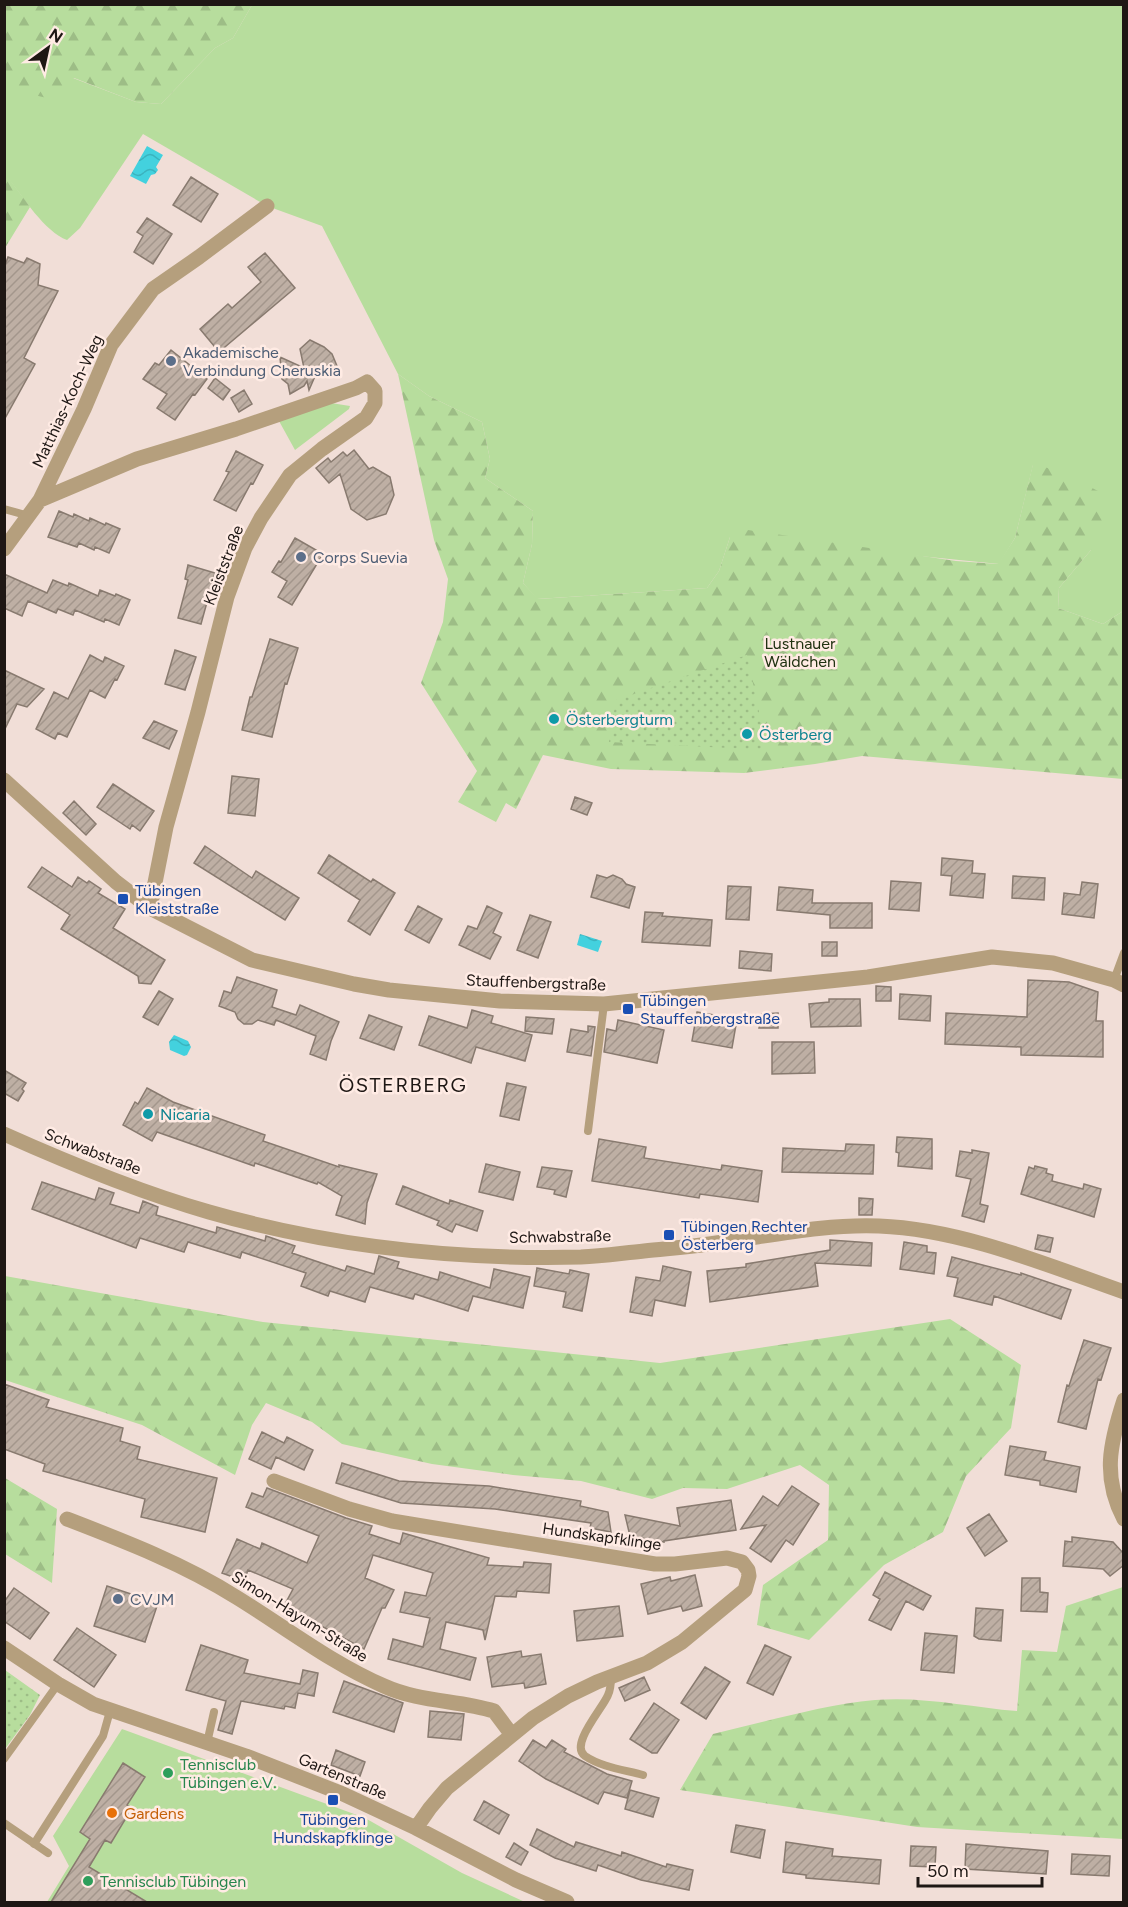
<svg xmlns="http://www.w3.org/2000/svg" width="1128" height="1907" font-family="Figtree,sans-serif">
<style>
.green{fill:#b7dd9d}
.forest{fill:url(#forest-firs)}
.park{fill:url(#park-dots)}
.water{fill:url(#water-waves)}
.building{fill:url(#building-hatch);stroke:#887a6f;stroke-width:1.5}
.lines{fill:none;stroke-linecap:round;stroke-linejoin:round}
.lane{stroke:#b59f7d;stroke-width:8}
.street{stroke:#b59f7d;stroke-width:15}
.service-dot{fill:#5c6f8a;stroke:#ffebe4;stroke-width:2}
.culture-dot{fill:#0f9aa8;stroke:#ffebe4;stroke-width:2}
.transit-dot{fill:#1a4fb4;stroke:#ffebe4;stroke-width:2}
.leisure-dot{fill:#2e9e5b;stroke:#ffebe4;stroke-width:2}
.food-dot{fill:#e8710a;stroke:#ffebe4;stroke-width:2}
.labels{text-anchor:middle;stroke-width:5;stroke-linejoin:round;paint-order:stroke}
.service-label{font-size:16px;fill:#4e5e75;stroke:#ffebe4;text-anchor:start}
.street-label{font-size:16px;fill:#1e1714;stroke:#ffebe4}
.park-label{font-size:16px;fill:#203211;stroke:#ffebe4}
.culture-label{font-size:16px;fill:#0d838f;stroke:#ffebe4;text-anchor:start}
.transit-label{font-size:16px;fill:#164399;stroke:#ffebe4;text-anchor:start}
.leisure-label{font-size:16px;fill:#27864d;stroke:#ffebe4;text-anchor:start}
.food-label{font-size:16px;fill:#c56008;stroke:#ffebe4;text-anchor:start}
.quarter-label{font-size:20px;letter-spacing:1.5px;fill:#1e1714;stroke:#ffebe4}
</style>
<defs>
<pattern id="forest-firs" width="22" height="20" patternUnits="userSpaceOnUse" patternTransform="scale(1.5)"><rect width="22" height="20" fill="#b7dd9d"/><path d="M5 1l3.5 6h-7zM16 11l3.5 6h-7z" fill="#9dbd86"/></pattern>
<pattern id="park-dots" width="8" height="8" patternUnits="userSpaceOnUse" patternTransform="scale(1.5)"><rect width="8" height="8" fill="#b7dd9d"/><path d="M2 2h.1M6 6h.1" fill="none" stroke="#9dbd86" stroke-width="1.8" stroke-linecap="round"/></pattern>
<pattern id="water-waves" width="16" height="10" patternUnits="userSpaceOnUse" patternTransform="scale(1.5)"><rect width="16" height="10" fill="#43d1de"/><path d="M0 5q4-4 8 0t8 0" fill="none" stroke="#3ab3be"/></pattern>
<pattern id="building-hatch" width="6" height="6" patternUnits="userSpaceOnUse" patternTransform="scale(1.5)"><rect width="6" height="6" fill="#beafa4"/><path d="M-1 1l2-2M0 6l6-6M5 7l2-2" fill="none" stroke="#a3968c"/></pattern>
</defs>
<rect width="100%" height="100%" fill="#f1ded7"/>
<path class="green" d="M252,5H1123V611L1103,624L1058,608L1059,588L1091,550L1033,465L1015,538L999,564L730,537L719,571L707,588L537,599L523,583L532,544L533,511L485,478L490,459L482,422L429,396L398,374L322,226L267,206L143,134L80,228L67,240C45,232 23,197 8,178L5,181V79L73,78L136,102L161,104L215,48L233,38Z
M331,403L350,406L349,409L295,450L279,421Z
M122,1729L365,1818L462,1873L525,1902H47L69,1866L53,1836Z"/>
<path class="forest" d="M4,5L5,4L252,5L233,38L215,48L161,104L136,102L74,78L51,99L5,88Z
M8,177L30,207L5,248V181Z
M398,374L429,396L482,422L490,459L485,478L533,511L532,544L523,583L538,599L707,588L719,571L730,537L748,530L956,561L998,564L1015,538L1033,464L1059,471L1098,491L1104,518L1091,550L1059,588L1058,608L1103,624L1123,611V779L862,756L815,764L744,773L611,769L543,755L516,809L506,803L496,822L458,802L477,771L421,683L443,622L448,579L434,540Z
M5,1276L263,1322L660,1363L950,1319L1021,1365L1011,1428L966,1476L943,1532L884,1565L809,1640L757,1625L763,1585L828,1540L829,1485L800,1465L727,1489L683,1488L652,1499L581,1481L513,1475L432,1464L342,1444L312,1422L266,1403L252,1425L235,1475L142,1425L5,1380Z
M5,1478L57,1509L52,1583L5,1554Z
M1123,1587V1839L917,1827L680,1790L713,1734C766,1722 821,1705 875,1700C922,1696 970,1707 1017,1711L1022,1650L1057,1652L1066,1606Z"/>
<path class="park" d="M747,655L767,750L609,742L616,700Z
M5,1670L40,1695L30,1715L5,1749Z"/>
<path class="water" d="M147,146L163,155L156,167L158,170L155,174L151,175L146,184L130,176Z
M580,934L602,941L598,952L577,945Z
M174,1035L188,1041L191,1047L187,1055L184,1056L170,1050L169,1042Z"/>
<path class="building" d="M191,177L218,194L201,222L173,205Z
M147,218L172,234L153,264L134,252L143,236L137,232Z
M265,253L295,288L219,352L200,329L228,304L232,308L261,282L248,267Z
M8,257L24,263L27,258L40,264L38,285L58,291L24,358L35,364L4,420V268Z
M310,340L324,347L332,354L337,366L322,377L316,374L309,390L307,381L304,386L290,394L288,384L282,379L280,357L304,368L300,349Z
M171,350L207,379L195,395L193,394L175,420L157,408L167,394L143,379L155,363L159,365Z
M215,378L230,390L223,400L208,388Z
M244,390L252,404L239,412L231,398Z
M354,450L369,469L373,467L390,477L394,495L386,514L367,520L351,509L340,474L329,483L316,468L328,458L331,462L343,452L347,456Z
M236,451L263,465L253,484L251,483L236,511L214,500L229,472L226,471Z
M59,511L73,517L74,514L89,521L90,518L105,525L106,523L120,529L109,553L95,547L94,550L79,543L77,547L48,537Z
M295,538L323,554L292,605L278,597L287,581L272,572L279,561L281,562Z
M188,565L215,573L201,624L178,618L188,580L185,579Z
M4,574L47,593L53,580L68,586L69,583L98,596L100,590L115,596L116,594L130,600L119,625L105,619L104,622L75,610L73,615L58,609L56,613L28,601L22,616L4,608Z
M270,639L298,648L287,684L285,683L272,737L242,730L250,697H252Z
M175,650L196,657L185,690L165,684Z
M90,655L103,662L105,657L124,666L117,680L115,679L105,698L90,690L67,737L58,733L55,739L36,729L54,692L68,699Z
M4,670L44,689L27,707L17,704L4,731Z
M154,721L177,731L169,749L143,738Z
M232,776L259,779L255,816L228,813Z
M113,784L154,811L140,831L132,825L130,829L97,807Z
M575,797L592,803L587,815L571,809Z
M74,801L96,824L86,835L63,813Z
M205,846L252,878L256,871L299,898L285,920L194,863Z
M329,855L371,882L373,879L395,893L370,935L348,921L360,900L318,873Z
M942,858L973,861L972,873L985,874L983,898L950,895L952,876L941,875Z
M42,867L72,887L78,877L87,883L89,881L101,889L98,893L125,909L113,928L165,960L151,984L139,983L138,976L61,929L70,915L28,887Z
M597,875L607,878L613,875L622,879L626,884L635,887L629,908L591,897Z
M1013,876L1045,878L1044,900L1012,898Z
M891,881L921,883L919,911L889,909Z
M1082,882L1098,884L1094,918L1062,914L1064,893L1080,895Z
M728,886L751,887L749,920L726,919Z
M779,887L813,890L812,903H872V928H830V915L777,910Z
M418,906L442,919L429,943L405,930Z
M487,906L502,913L493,933L501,937L490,959L459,945L468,926L477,929Z
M645,912L663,913L662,916L712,920L710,946L642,942Z
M530,915L551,922L538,958L517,950Z
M822,942H837V956H822Z
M740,951L772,954L771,971L739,968Z
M237,977L277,990L272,1007L296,1015L300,1005L339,1022L331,1041L326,1060L310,1054L316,1036L276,1020L274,1025L258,1020L252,1024H244L238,1019L235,1012L219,1006L224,991L231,993Z
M1028,980L1069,982L1098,992L1096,1021H1103V1057L1021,1055V1047L945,1044L946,1013L1027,1017Z
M876,986L891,987V1001H876Z
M159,991L173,999L158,1025L143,1017Z
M900,994L931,996L930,1021L899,1019Z
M829,999H860L861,1026L811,1027L809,1004L829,1002Z
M472,1010L493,1016L491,1023L532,1035L525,1061L476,1047L471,1063L419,1045L429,1016L467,1028Z
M697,1012L737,1019L732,1048L692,1041Z
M778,1013V1028H759L762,1014Z
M369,1015L402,1027L394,1050L360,1038Z
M526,1017L554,1019L552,1034L525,1031Z
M618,1020L664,1030L657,1063L604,1052L607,1029L616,1031Z
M588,1026L595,1027L591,1056L567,1052L571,1029L588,1032Z
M772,1042H814L815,1073L772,1074Z
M4,1070L26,1083L22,1089L24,1091L18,1101L4,1093Z
M507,1083L526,1087L519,1120L500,1116Z
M147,1088L173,1102L265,1135L263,1141L339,1167V1165L377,1174L367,1203L365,1224L336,1215L342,1196L318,1182L317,1184L255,1163L254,1166L157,1132L152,1141L123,1125L135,1102L138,1104Z
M897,1137L932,1139V1169L898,1166L899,1153L896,1152Z
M599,1139L646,1147L644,1158L721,1170L722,1165L762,1171L758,1202L700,1194L699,1198L592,1181Z
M846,1144L874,1145L873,1174L782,1172L783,1148L845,1151Z
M972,1150L989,1153L980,1204L988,1206L984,1222L962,1216L971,1179L956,1176L960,1151L972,1153Z
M486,1164L520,1172L513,1200L479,1192Z
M1035,1166L1047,1169L1046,1173L1053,1175L1052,1181L1083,1189L1084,1184L1101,1189L1094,1217L1021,1194L1029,1167L1034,1169Z
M542,1167L572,1171L566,1197L554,1194L555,1190L537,1187Z
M42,1182L95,1200L99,1188L114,1193L110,1204L139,1213L143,1201L158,1207L156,1215L216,1233L217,1227L265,1241L266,1236L269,1237L295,1246L292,1253L345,1271L347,1266L374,1274L379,1256L399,1262L397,1268L438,1280L440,1272L490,1288L494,1269L530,1277L523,1308L473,1296L468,1311L415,1294L413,1299L370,1287L365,1302L330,1291L328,1296L301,1286L306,1273L242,1252L240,1258L188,1242L184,1252L140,1238L136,1248L32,1209Z
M403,1186L449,1204L450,1200L483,1211L477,1231L456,1224L452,1232L437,1225L439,1221L396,1204Z
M859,1198L873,1199L872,1215H859Z
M1038,1235L1053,1238L1050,1252L1035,1249Z
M830,1240L872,1243L871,1266L815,1263L818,1286L710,1302L707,1271L746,1267V1264L830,1250Z
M904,1242L927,1246V1252L936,1253L934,1274L900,1269Z
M952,1257L1021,1275V1273L1071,1290L1061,1319L994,1296L992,1305L954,1296L958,1278L947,1276Z
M663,1266L691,1272L685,1306L655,1300L652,1316L630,1312L636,1277L660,1281Z
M537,1268L569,1274L570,1270L589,1274L582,1311L563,1307L566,1292L534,1286Z
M1084,1340L1111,1348L1101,1380L1098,1379L1086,1429L1058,1422L1067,1385L1069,1386Z
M4,1384L49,1400L46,1407L123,1428L120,1441L140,1447L137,1459L217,1478L205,1532L141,1517L145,1499L43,1471L45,1464L4,1449Z
M262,1432L284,1443L287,1437L313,1450L304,1470L276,1457L271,1469L249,1459Z
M1010,1446L1046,1452L1044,1460L1080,1467L1076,1492L1040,1485V1481L1005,1475Z
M342,1463L399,1481L489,1486L581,1501L580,1506L608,1512L611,1532L590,1528L591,1523L495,1509L401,1503L336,1483Z
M792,1486L819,1504L793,1545L786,1540L771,1562L750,1548L766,1525L741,1529L763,1496L778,1506Z
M267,1488L346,1518L372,1526L369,1534L400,1544L403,1533L489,1558L487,1565L523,1567L524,1562L551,1564L549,1593L517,1591L516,1597L495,1596L485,1640L483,1630L446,1622L440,1649L476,1658L470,1680L388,1659L393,1639L423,1647L430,1618L400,1612L405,1592L426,1596L433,1573L373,1555L365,1578L394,1590L385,1608H382L364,1649L284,1606L293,1589L248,1570L244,1581L222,1573L237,1539L260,1549L262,1543L307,1563L319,1536L246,1507L252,1493L263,1497Z
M731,1500L736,1530L664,1541V1542L630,1536L625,1515L680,1526L677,1508Z
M989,1514L1007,1541L985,1556L967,1528Z
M1072,1537L1113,1542L1124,1554V1565L1110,1576L1103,1569L1063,1566L1065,1541L1072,1542Z
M885,1572L931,1596L923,1610L906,1601L891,1630L869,1620L880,1599L873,1595Z
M695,1575L702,1606L683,1611L681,1606L648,1614L641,1584L670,1577L671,1581Z
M1022,1578H1040V1592L1048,1593L1047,1612L1021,1611Z
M107,1586L158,1603L145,1642L94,1626Z
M14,1588L49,1613L30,1639L4,1621V1602Z
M619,1606L623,1636L577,1641L574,1611Z
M976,1608L1003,1610L1001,1641L979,1639L974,1636Z
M77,1628L116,1655L94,1687L54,1660Z
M925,1633L957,1636L954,1673L921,1670Z
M201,1645L248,1660L244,1673L300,1684L303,1670L318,1673L314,1696L298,1693L295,1708L285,1706L284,1709L241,1701L232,1734L218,1730L226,1701L186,1690Z
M765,1645L791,1657L773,1695L747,1683Z
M521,1651L522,1657L541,1654L546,1684L525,1688L524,1683L492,1687L487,1657Z
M705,1667L730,1682L706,1719L681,1703Z
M644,1677L650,1690L625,1701L619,1688Z
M344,1681L403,1703L394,1732L333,1712Z
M654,1703L679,1720L657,1753H652L630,1739Z
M430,1711L464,1714L461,1740L428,1737Z
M533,1740L546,1748L552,1740L566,1749L564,1752L607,1774L632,1781L627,1798L604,1792L598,1804L546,1779L519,1761Z
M336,1750L365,1762L360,1776L331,1765Z
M123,1763L145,1777L127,1805L132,1808L111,1843L105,1840L89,1867L147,1902H51L90,1839L80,1832Z
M630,1790L659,1798L653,1817L625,1809Z
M484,1801L509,1815L499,1834L474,1820Z
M736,1825L765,1830L760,1858L731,1852Z
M537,1829L574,1847L576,1842L621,1856L622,1852L666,1867L667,1864L693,1870L689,1890L641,1880L598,1865L596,1871L555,1858L530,1845Z
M786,1842L833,1849L832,1856L881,1860L879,1884L806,1878V1875L783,1872Z
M514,1843L528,1852L521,1865L506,1857Z
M966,1844L1048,1851L1046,1874L965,1869Z
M911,1846L936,1847L935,1867L910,1866Z
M1072,1854L1110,1856L1109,1876L1071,1874Z"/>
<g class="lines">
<path class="lane" d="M4,509L29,516
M1114,980L1124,953
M588,1131L604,1004
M611,1676C611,1683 611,1689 608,1695C603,1708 569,1745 585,1756C601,1767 625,1770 643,1775
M207,1743L214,1712
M4,1759L58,1684
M4,1823L48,1853
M34,1844L103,1736L110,1711"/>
<path class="street" d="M40,500L137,459L236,429L356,388L367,382L375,391V403L366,418L322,449L290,475L261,518L245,548L227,597L198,712L166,827L150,908
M4,549L40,500L84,409L111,345L153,289L199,257L267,206
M4,780L116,882L150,908L252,960L354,984L389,990L500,1001L604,1004L868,977L992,957L1053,963L1114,980L1124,985
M4,1134C71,1164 139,1192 209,1212C328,1246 457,1260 581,1257C602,1256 623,1253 644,1251C672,1248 701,1246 730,1241C779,1234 829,1224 879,1226C961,1229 1047,1265 1124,1292
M1124,1400C1110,1443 1102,1477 1124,1519
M274,1481L349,1509L392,1521L655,1564H675L727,1558L742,1562L748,1570L749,1576L745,1590L682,1642L647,1663L597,1682L568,1696L533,1718L447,1788L430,1808L416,1828
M67,1519C124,1541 184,1564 236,1597C285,1627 331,1663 384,1686C419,1702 458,1700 494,1711L512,1735
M4,1648L58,1684L93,1704L246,1756L343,1794L416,1828L516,1880L567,1902"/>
</g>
<g class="service-dot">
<circle cx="171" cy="361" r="6"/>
<circle cx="301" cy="557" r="6"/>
<circle cx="118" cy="1599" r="6"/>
</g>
<g class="culture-dot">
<circle cx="554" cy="719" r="6"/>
<circle cx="747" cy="734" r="6"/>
<circle cx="148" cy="1114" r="6"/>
</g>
<g class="transit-dot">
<rect x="117" y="893" width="12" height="12" rx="3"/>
<rect x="622" y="1003" width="12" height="12" rx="3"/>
<rect x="663" y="1229" width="12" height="12" rx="3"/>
<rect x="327" y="1794" width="12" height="12" rx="3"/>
</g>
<g class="leisure-dot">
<circle cx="168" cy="1773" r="6"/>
<circle cx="88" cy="1881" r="6"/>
</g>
<circle class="food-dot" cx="112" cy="1813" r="6"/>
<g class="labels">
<g class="service-label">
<text x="183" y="358">Akademische<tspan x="183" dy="18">Verbindung Cheruskia</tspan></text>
<text x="313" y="563">Corps Suevia</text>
<text x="130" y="1605">CVJM</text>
</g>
<g class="street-label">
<text transform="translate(67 401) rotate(-65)" y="6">Matthias-Koch-Weg</text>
<text transform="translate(223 565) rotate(-69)" y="6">Kleiststraße</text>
<text transform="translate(536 982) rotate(2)" y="6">Stauffenbergstraße</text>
<text transform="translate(93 1151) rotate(21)" y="6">Schwabstraße</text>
<text transform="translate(560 1236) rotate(-1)" y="6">Schwabstraße</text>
<text transform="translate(602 1536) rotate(8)" y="6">Hundskapfklinge</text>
<text transform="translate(300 1616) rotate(32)" y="6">Simon-Hayum-Straße</text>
<text transform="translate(343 1776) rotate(23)" y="6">Gartenstraße</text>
</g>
<g class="park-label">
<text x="800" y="649">Lustnauer<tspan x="800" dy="18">Wäldchen</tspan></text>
</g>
<g class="culture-label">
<text x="566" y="725">Österbergturm</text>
<text x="759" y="740">Österberg</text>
<text x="160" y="1120">Nicaria</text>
</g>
<g class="transit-label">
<text x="135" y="896">Tübingen<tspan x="135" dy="18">Kleiststraße</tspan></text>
<text x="640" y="1006">Tübingen<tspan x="640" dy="18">Stauffenbergstraße</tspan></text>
<text x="681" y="1232">Tübingen Rechter<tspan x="681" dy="18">Österberg</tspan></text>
<text x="333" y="1825" text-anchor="middle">Tübingen<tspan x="333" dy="18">Hundskapfklinge</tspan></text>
</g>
<g class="leisure-label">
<text x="180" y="1770">Tennisclub<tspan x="180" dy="18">Tübingen e.V.</tspan></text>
<text x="100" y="1887">Tennisclub Tübingen</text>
</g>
<g class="food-label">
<text x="124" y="1819">Gardens</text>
</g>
<g class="quarter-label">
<text x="403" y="1092">ÖSTERBERG</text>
</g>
</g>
<rect width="1128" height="1907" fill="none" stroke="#1e1714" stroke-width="12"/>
<g transform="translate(48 48) rotate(33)" stroke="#ffebe4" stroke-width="4.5" paint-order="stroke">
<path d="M0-4.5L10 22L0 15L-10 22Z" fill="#1e1714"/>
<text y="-9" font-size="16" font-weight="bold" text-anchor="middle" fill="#1e1714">N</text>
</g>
<path d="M918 1877v9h124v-9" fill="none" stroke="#1e1714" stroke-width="3"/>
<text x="927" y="1877" font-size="18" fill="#1e1714" stroke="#ffebe4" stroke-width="4.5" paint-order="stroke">50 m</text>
</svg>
